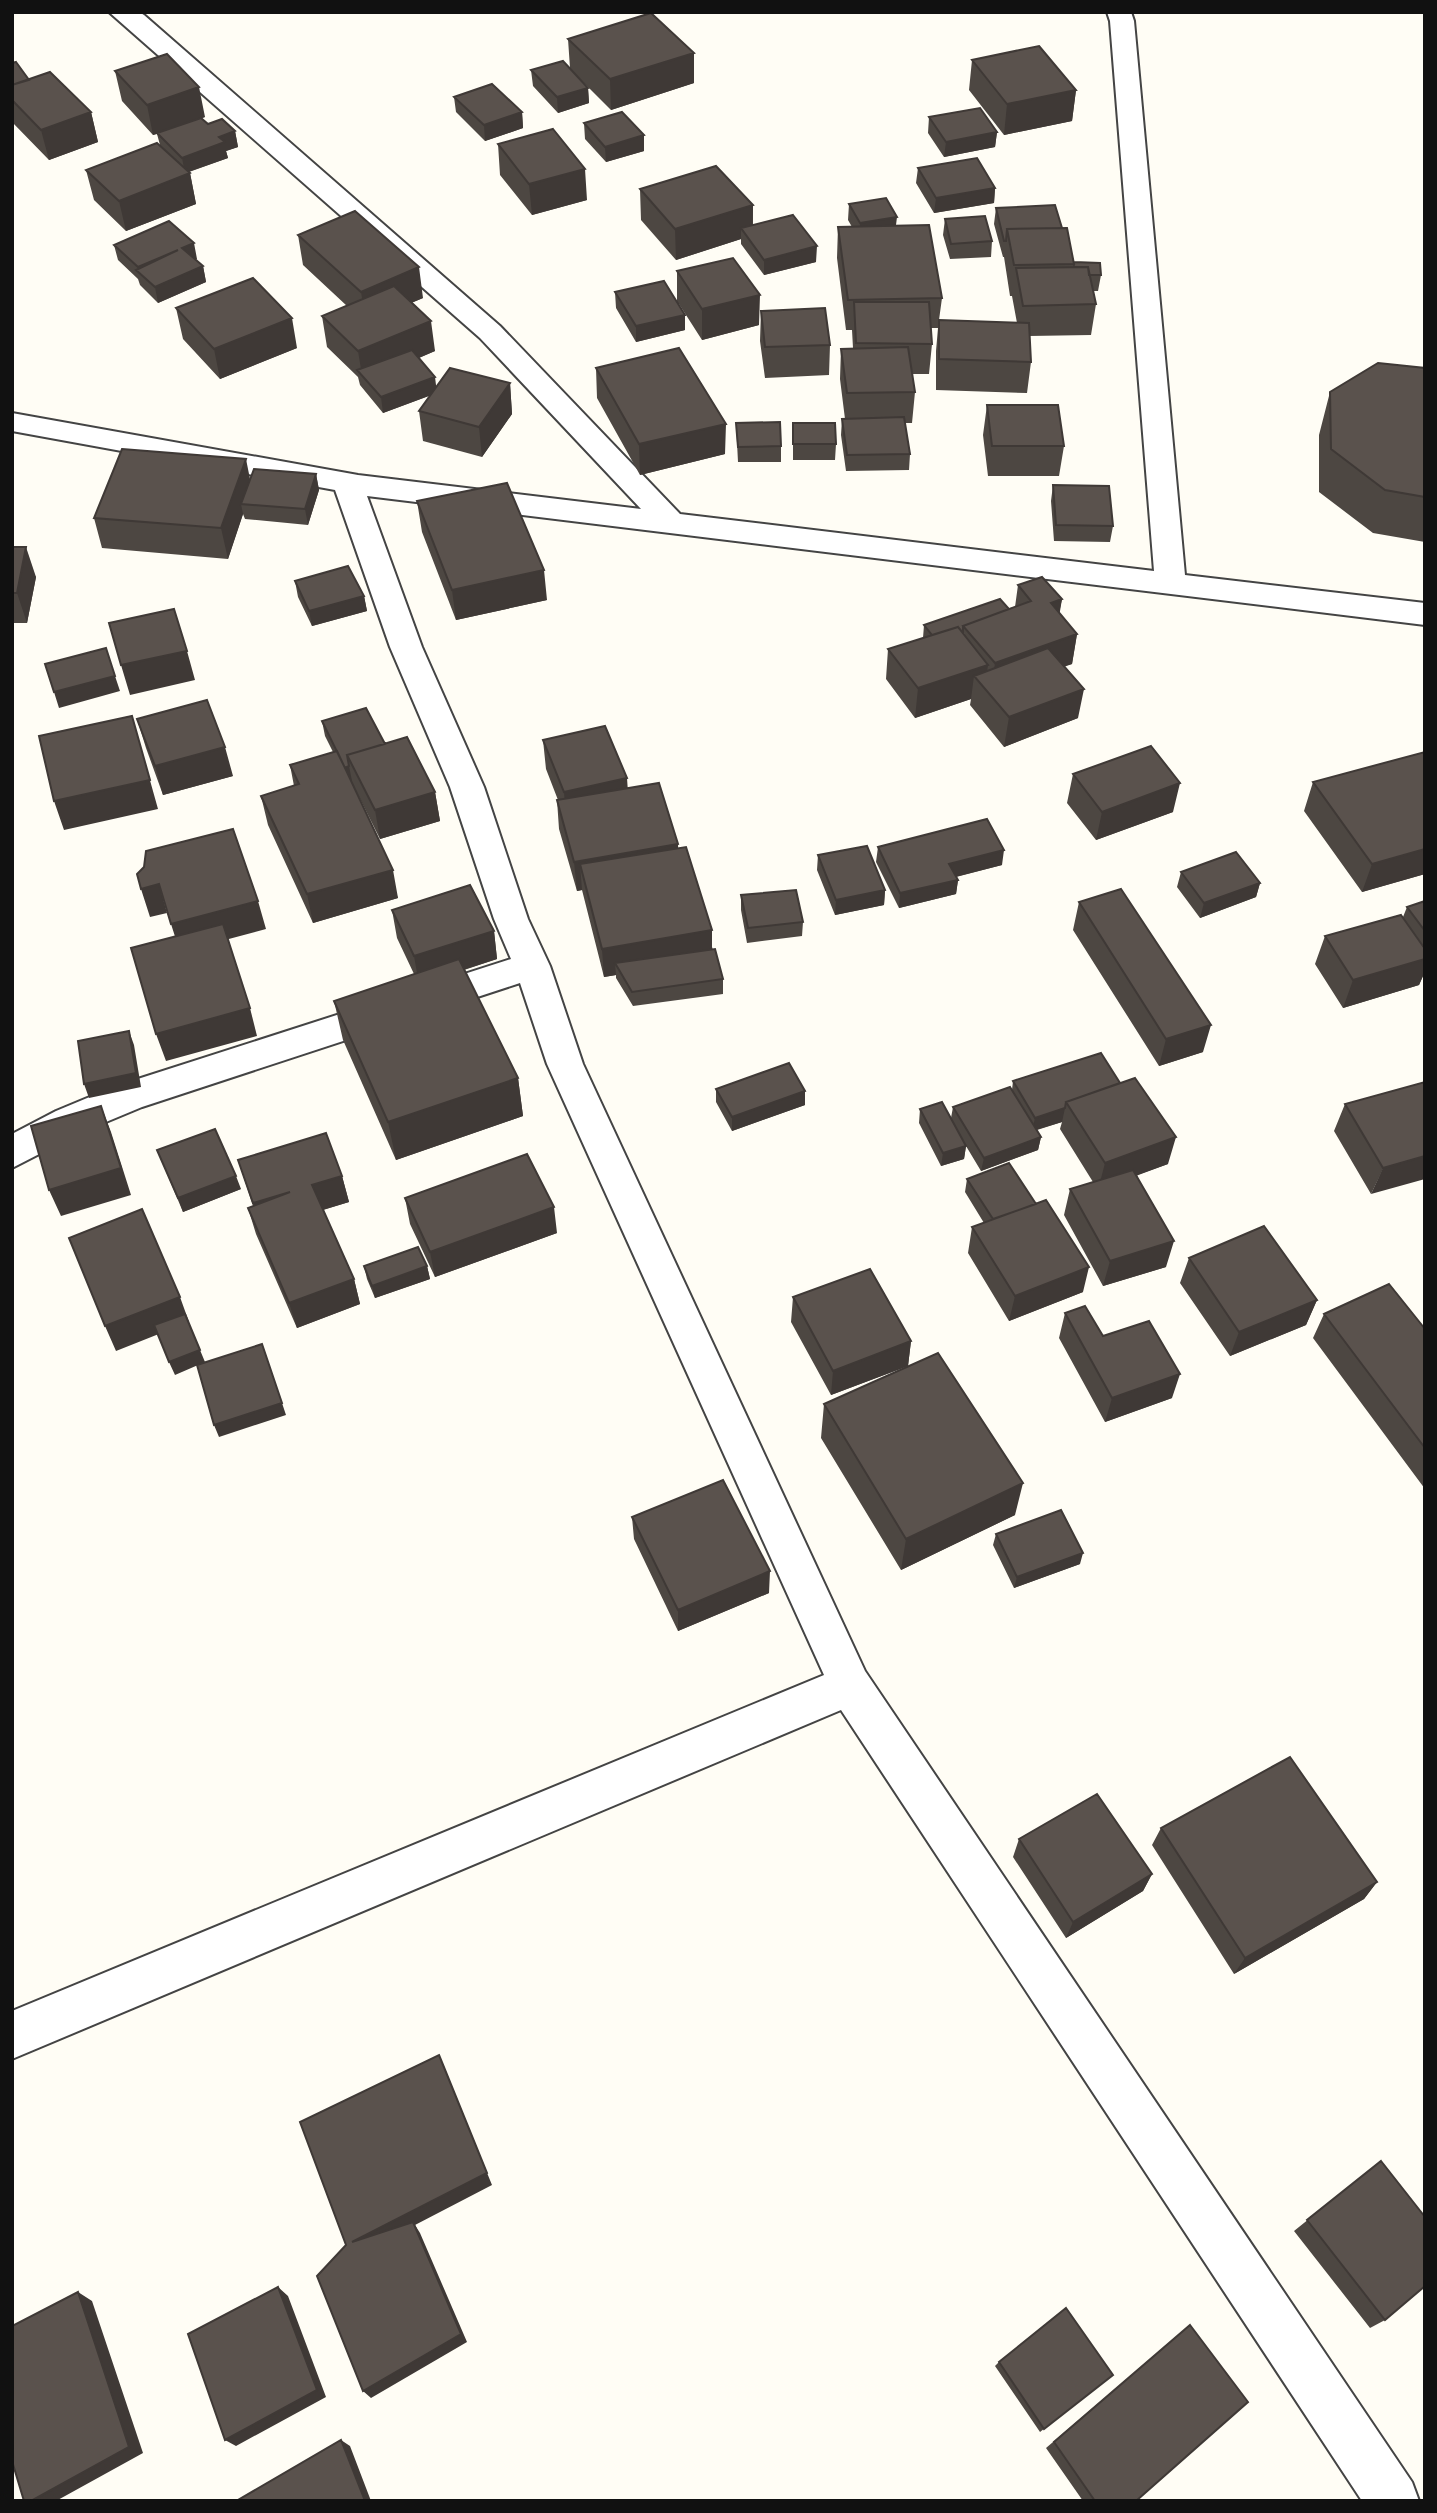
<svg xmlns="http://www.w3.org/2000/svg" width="1437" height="2513" font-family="'Libre Baskerville',serif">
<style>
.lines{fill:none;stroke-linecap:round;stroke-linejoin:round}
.street-casing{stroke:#444;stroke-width:4}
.street{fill:#fff;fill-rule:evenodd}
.wall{fill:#4d4742}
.shaded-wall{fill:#3f3936}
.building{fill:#5a524d;stroke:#3f3936;stroke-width:2}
</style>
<rect width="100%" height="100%" fill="#fffdf5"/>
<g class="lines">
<g class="street-casing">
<path id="street" d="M109,12H139L144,15L500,326L680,514L1154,571L1110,21L1107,12H1131L1134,21L1185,575L1425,603V625L367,496L422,647L484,787L528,919L550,966L583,1064L865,1671L1412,2482L1419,2501H1362L841,1710L12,2059V2011L824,1675L547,1064L520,983L142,1107L82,1132L12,1168V1134L56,1111L116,1086L511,959L494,919L450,787L390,647L335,490L12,431V413L358,475L641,509L480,338Z"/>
</g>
<use href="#street" class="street"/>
</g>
<path class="wall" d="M568,39L694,53V83L611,110L576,75L588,88L589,103L558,113L533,86L531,70L570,68Z
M972,60L1076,90L1072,121L1004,135L969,90Z
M12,63L29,80L91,112L98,142L49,160L12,122Z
M115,71L205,117L202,118L208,124L235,131L238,147L226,151L228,158L189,172L190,173L196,204L126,231L94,200L86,170L160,145L157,134L153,135L122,101Z
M454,97L522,112L523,128L485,141L456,112Z
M929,117L997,132L995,147L944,157L928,133Z
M584,123L644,151L606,162L585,139Z
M498,144L587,200L532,215L500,175Z
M918,168L995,188L994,203L934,213L916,183Z
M640,189L753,205V225L816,262L764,275L741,244V239L676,260L641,220Z
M849,204L896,226L942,298L939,320L1017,323L1012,296H1010L1004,257H1003L994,224L996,208L1074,262L1101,275L1098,291H1093L1096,304L1091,335L1029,336L1031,362L1027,393L936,390V351L938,328H931L932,344L929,374H912L915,392L912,423H905L910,454L909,470L846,471L841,435L842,419H845L840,379L841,349L853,348L852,330H846L837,258L838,227H852L848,220Z
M945,219L992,241L991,257L950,259L943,235Z
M298,235L423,298L411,303L435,351L419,358L436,388L510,383L512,414L482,457L423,441L419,411L431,395L383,413L360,385L358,377L327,347L322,316L347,306L303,265Z
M114,245L197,259H195L203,266L206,282L158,303L140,285L138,279L118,260Z
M677,271L759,325L702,340L679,304L685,330L636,342L616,308L615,292L677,302Z
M176,308L297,348L220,379L183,339Z
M761,311L830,345L829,375L765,378L760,341Z
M596,368L725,454L640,475L597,398Z
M1425,368V542L1373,533L1319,492V435L1330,392Z
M987,405L1064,446L1059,476H988L983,435Z
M736,423L781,446V462H738Z
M793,423L836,444L835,460H793Z
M316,474L319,490L308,525L245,519L243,514L228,559L102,548L94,518L250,479Z
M1053,485L1113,526L1110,542L1054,541L1051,501Z
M417,501L547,600L456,620L422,532Z
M12,547L36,577L27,623H12Z
M295,581L364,596L367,611L312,626L298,597Z
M1018,585L1062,599L1059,613L1077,634L1072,664L1064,666L1078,718L1004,747L970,705L971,699L915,718L886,679L888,649L923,638L924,625L1015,607Z
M137,719L233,776L163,795L146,748Z
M322,721L385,744L435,792L440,821L380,839L353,785L398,898L313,923L268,825L261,796L294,786L290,765L333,752L325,736Z
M543,740L628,788L678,844V848L723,979V994L633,1006L616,978V975L604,977L582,890L577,891L559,829L557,800H558L546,769Z
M1425,752V874L1362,892L1304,811L1313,782Z
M1073,774L1173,812L1096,840L1067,803Z
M878,847L1002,865L956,877L958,880L956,894L899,908L876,862Z
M818,855L885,890L884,905L835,915L817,870Z
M1181,872L1260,883L1256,897L1200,918L1177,887Z
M741,895L803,922L802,936L747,943L741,910Z
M1425,901V975L1424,974L1419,985L1343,1008L1315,964L1325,936L1403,917L1407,907Z
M1079,902L1203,1052L1159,1066L1073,930Z
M392,910L494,931L497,959L464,970L518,1078L523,1116L396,1160L343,1040L334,1001L414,974L397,938Z
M1101,1053L1168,1164L1137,1175L1166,1267L1103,1286L1064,1215L1070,1189L1093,1182L1060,1129L1062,1122L1037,1130L1041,1137L1038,1150L981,1171L966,1146L964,1159L941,1166L919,1123L920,1109L951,1118L953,1107L1012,1090L1013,1081Z
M1425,1082L1371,1194L1334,1131L1345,1104Z
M716,1089L805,1091V1105L732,1131L716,1102Z
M157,1150L241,1189L183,1212Z
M238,1160L342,1176L349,1202L323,1210L354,1279L360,1304L297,1328L256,1234L248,1208L253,1206Z
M967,1179L1083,1292L1009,1321L968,1253L972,1227L984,1223L965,1192Z
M405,1198L557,1233L435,1277L410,1224Z
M1189,1258L1317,1300L1306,1325L1230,1356L1180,1283Z
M364,1266H427L430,1279L375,1298L367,1279Z
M793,1297L911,1341L908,1366L831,1395L791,1322Z
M1065,1313L1103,1336L1172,1398L1105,1422L1059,1338Z
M1324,1314L1425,1329V1489L1313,1338Z
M824,1404L1015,1515L901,1570L821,1438Z
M632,1517L769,1593L678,1631L634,1539Z
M996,1534L1080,1564L1014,1588L993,1545Z
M1161,1828L1377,1882L1364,1899L1234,1974L1152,1845Z
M1019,1839L1152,1874L1143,1891L1066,1938L1013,1857Z
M1381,2161L1385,2320L1370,2328L1294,2231Z
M1190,2325L1136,2501H1083L1046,2448Z
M999,2362L1113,2375L1040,2432L995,2366Z"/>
<path class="shaded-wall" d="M694,53V83L611,110L610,79Z
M199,87L205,117L153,135L147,105Z
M588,88L589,103L558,113L557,97Z
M1076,90L1072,121L1004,135L1007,104Z
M91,112L98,142L49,160L41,130Z
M522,112L523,128L485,141L484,125Z
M235,131L238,147L226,151L228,158L185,173L182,158L219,137Z
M997,132L995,147L944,157L946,142Z
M644,135V151L606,162L605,147Z
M585,169L587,200L532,215L529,184Z
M190,173L196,204L126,231L119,201Z
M995,188L994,203L934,213L936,198Z
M753,205L752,236L741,228V239L676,260L675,229Z
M897,217L895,233L859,239L860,223Z
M194,243L197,259L186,264L182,248Z
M817,246L816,262L764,275V260Z
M203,266L206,282L158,303L155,287Z
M419,267L423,298L366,322L361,292Z
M760,295L759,325L702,340V309Z
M685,315V330L636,342V326Z
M292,318L297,348L220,379L214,349Z
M431,321L435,351L366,380L362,375L358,351Z
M435,377L437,393L383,413L381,397Z
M510,383L512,414L482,457L479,427Z
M726,424L725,454L640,475L639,444Z
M246,459L252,489L241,504L243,514L228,559L221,528Z
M316,474L319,490L308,525L305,509Z
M26,547L36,577L27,623L17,593Z
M544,570L547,600L456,620L452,590Z
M364,596L367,611L312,626L309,611Z
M1062,599L1057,629L1051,603Z
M1077,634L1072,664L991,693L995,663Z
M187,651L195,680L130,695L121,665Z
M988,665L985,688L974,676L971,699L915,718L918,688Z
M115,676L120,691L59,708L54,692Z
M1084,689L1078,718L1004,747L1009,717Z
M132,716L158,809L64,830L54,801Z
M225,747L233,776L163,795L155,766Z
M349,766L352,781L348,783L345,768Z
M627,778L629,807L566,821L564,792Z
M1180,783L1173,812L1096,840L1102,812Z
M435,792L440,821L380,839L375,810Z
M678,844L679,873L580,864L582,890L577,891L574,862Z
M1425,849V874L1362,892L1372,864Z
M1004,850L1002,865L947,879L949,864Z
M393,870L398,898L313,923L307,894Z
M958,880L956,894L899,908L900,893Z
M1260,883L1256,897L1200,918L1204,903Z
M159,884L167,913L150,917L141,889Z
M885,890L884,905L835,915L836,900Z
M258,901L266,929L180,952L171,924Z
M712,930V959L615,963L616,975L604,977L602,949Z
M494,931L497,959L419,984L414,956Z
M1425,959V971L1419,985L1343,1008L1353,980Z
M250,1008L257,1036L166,1061L156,1034Z
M1211,1025L1203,1052L1159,1066L1166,1039Z
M129,1031L134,1045L141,1087L89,1098L84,1084Z
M518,1078L523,1116L396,1160L388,1122Z
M805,1091V1105L732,1131V1117Z
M101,1106L111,1132L131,1195L61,1216L49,1190Z
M1065,1108L1062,1122L1032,1131L1035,1118Z
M1041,1137L1038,1150L981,1171L984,1158Z
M1176,1137L1168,1164L1098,1190L1105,1163Z
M966,1146L964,1159L941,1166L943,1153Z
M1425,1156V1179L1371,1194L1383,1168Z
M236,1176L241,1189L183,1212L178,1198Z
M342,1176L349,1202L319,1211L312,1185Z
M290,1192L261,1229L253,1203Z
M554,1207L557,1233L435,1277L430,1252Z
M1174,1241L1166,1267L1103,1286L1110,1261Z
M427,1266L430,1279L375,1298L372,1286Z
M1089,1267L1083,1292L1009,1321L1015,1296Z
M354,1279L360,1304L297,1328L289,1303Z
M180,1297L189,1322L116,1351L105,1326Z
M1317,1300L1306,1325L1230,1356L1239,1332Z
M911,1341L908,1366L831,1395L833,1371Z
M200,1350L205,1362L175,1375L169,1362Z
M1180,1374L1172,1398L1105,1422L1112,1398Z
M282,1403L286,1415L219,1437L214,1425Z
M1023,1483L1015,1515L901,1570L906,1539Z
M1083,1553L1080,1564L1014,1588L1017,1577Z
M770,1571L769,1593L678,1631V1610Z
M1152,1874L1143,1891L1066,1938L1073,1922Z
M1377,1882L1364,1899L1234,1974L1245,1958Z
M439,2055L492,2185L415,2225L420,2233L467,2342L371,2398L363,2391L352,2242Z
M278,2287L288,2296L326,2397L236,2446L225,2440Z
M78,2292L92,2301L143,2453L56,2501H31Z
M341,2440L350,2446L371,2501H365Z"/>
<path class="building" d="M651,13L694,53L610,79L568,39Z
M1039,46L1076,90L1007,104L972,60Z
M167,54L199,87L147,105L115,71Z
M563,61L588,88L557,97L531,70Z
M16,62L29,80L12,85V63Z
M50,72L91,112L41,130L12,100V85Z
M492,84L522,112L484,125L454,97Z
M980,108L997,132L946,142L929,117Z
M622,112L644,135L605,147L584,123Z
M201,118L208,124L222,119L235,131L219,137L225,142L182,158L157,133Z
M553,129L585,169L529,184L498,144Z
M157,143L190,173L119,201L86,170Z
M977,158L995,188L936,198L918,168Z
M716,166L753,205L675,229L640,189Z
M886,198L897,217L860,223L849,204Z
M1055,205L1062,228L1007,229L1006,241H1004L996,208Z
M355,211L419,267L361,292L298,235Z
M793,215L817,246L764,260L741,228Z
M985,216L992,241L951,244L945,219Z
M169,221L194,243L182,248L203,266L155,287L136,270L178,250L138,267L114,245Z
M929,225L942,298L848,300L838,227Z
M1067,228L1074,264L1014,265L1007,229Z
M733,258L760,295L702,309L677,271Z
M1074,262L1100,263L1101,275H1089L1088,267H1074Z
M1088,267L1096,304L1023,306L1016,268Z
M253,278L292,318L214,349L176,308Z
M664,281L685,315L636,326L615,292Z
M394,286L431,321L358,351L322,316Z
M854,302H929L932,344L856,343Z
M825,308L830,345L765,347L761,311Z
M939,320L1029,323L1031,362L939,359Z
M908,347L915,392L847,393L841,349Z
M679,348L726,424L639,444L596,368Z
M412,350L435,377L381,397L357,370Z
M1378,363L1425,368V497L1385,490L1331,449L1330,392Z
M450,368L510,383L479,427L419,411Z
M987,405H1058L1064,446H992Z
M904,417L910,454L847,455L842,419Z
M780,422L781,446L738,447L736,423Z
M793,423H835L836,444H793Z
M122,449L246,459L221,528L94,518Z
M254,469L316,474L305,509L241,504Z
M507,483L544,570L452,590L417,501Z
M1053,485L1109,486L1113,526L1056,525Z
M12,547H26L17,593H12Z
M348,566L364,596L309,611L295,581Z
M1042,577L1062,599L1051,603L1077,634L995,663L963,626L1031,601L1018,585Z
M1000,599L1009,609L963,626V633L958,627L932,635L924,625Z
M174,609L187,651L121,665L109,623Z
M958,627L988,665L918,688L888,649Z
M106,648L115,676L54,692L45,664Z
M1048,648L1084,689L1009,717L974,676Z
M207,700L225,747L155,766L137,719Z
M366,708L385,744L347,755L349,766L345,768L322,721Z
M132,716L150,780L54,801L39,736Z
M605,726L627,778L564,792L543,740Z
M407,737L435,792L375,810L347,755Z
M1151,746L1180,783L1102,812L1073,774Z
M337,751L393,870L307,894L261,796L299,784L290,765Z
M1425,752V849L1372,864L1313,782Z
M659,783L678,844L574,862L557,800Z
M987,819L1004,850L949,864L958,880L900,893L878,847Z
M233,829L258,901L171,924L159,884L141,889L137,874L144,867L146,851Z
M867,846L885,890L836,900L818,855Z
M686,847L712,930L602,949L580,864Z
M1236,852L1260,883L1204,903L1181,872Z
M470,885L494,931L414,956L392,910Z
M1121,889L1211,1025L1166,1039L1079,902Z
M796,890L803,922L748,928L741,895Z
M1425,901V931L1407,907Z
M1401,915L1425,949V959L1353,980L1325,936Z
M223,924L250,1008L156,1034L131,948Z
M715,949L723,979L632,992L615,963Z
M459,959L518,1078L388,1122L334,1001Z
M129,1031L136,1073L84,1084L78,1041Z
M1101,1053L1120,1083L1066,1102L1065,1108L1035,1118L1013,1081Z
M789,1063L805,1091L732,1117L716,1089Z
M1135,1078L1176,1137L1105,1163L1066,1102Z
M1425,1082V1156L1383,1168L1345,1104Z
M1010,1087L1041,1137L984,1158L953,1107Z
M942,1102L966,1146L943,1153L920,1109Z
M101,1106L121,1168L49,1190L31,1126Z
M215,1129L236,1176L178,1198L157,1150Z
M326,1133L342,1176L312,1185L354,1279L289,1303L248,1208L290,1192L253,1203L238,1160Z
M527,1154L554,1207L430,1252L405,1198Z
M1009,1163L1036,1204L993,1219L967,1179Z
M1133,1170L1174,1241L1110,1261L1070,1189Z
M1046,1200L1089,1267L1015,1296L972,1227Z
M142,1209L180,1297L105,1326L69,1238Z
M1264,1226L1317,1300L1239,1332L1189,1258Z
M418,1247L427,1266L372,1286L364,1266Z
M870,1269L911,1341L833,1371L793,1297Z
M1389,1284L1425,1329V1448L1324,1314Z
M1085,1306L1103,1336L1149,1321L1180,1374L1112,1398L1065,1313Z
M185,1314L200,1350L169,1362L154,1325Z
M262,1344L282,1403L214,1425L197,1365Z
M938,1353L1023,1483L906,1539L824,1404Z
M723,1480L770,1571L678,1610L632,1517Z
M1061,1510L1083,1553L1017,1577L996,1534Z
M1290,1757L1377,1882L1245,1958L1161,1828Z
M1097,1794L1152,1874L1073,1922L1019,1839Z
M439,2055L487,2173L352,2242L413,2222L461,2334L363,2391L317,2276L346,2245L300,2122Z
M1381,2161L1425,2217V2286L1385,2320L1307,2220Z
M278,2287L317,2390L225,2440L188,2334Z
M78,2292L129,2447L31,2501H24L12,2461V2326Z
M1066,2308L1113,2375L1044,2429L999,2362Z
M1190,2325L1248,2402L1136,2501H1095L1054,2442Z
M341,2440L365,2501H239L238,2500Z"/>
<rect width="1437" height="2513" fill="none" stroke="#111111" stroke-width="28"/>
</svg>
